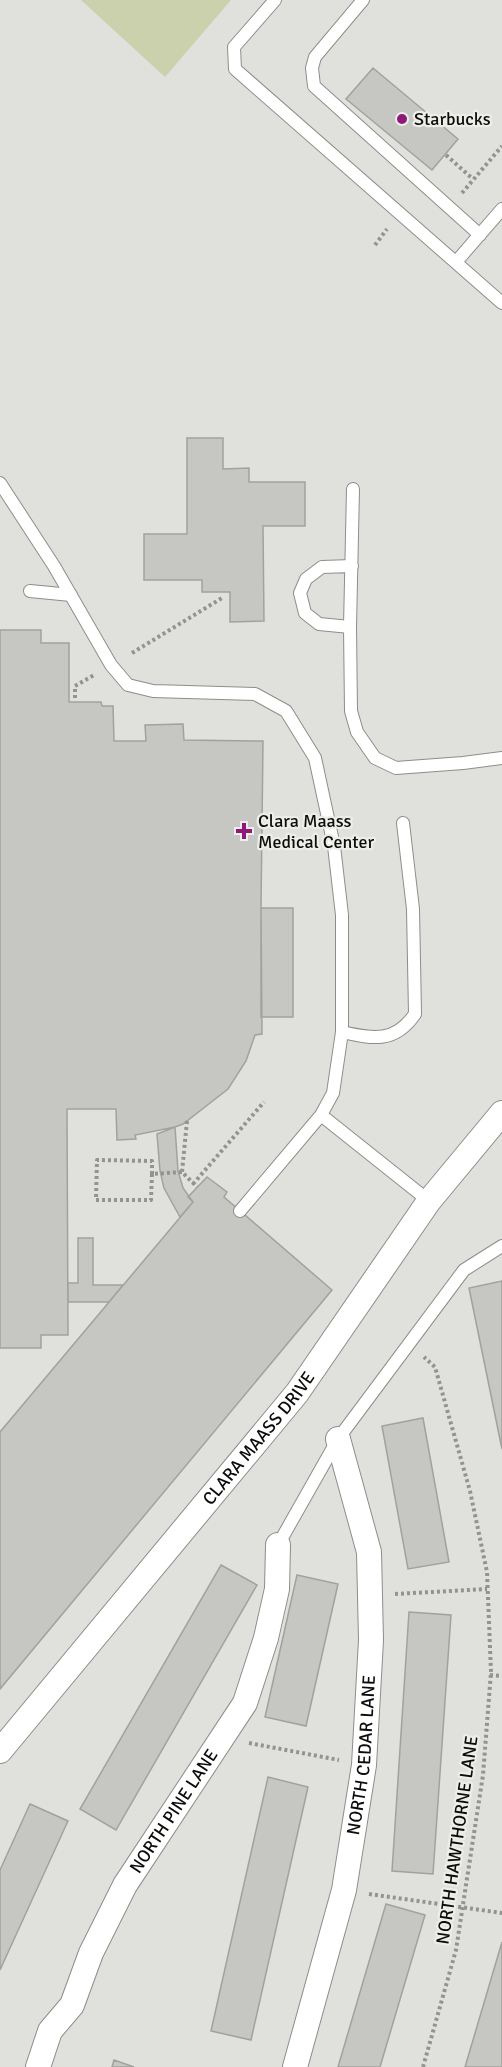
<svg xmlns="http://www.w3.org/2000/svg" width="502" height="2067" font-family="Signika,sans-serif">
<style>
.green{fill:#cbd1ac}
.building{fill:#c6c7c2;stroke:#a1a29e;stroke-width:1.5}
.lines{fill:none;stroke-linecap:round;stroke-linejoin:round}
.service-casing{stroke:#8d8e8a;stroke-width:14}
.minor-casing{stroke:#8d8e8a;stroke-width:26}
.path{stroke:#939390;stroke-width:4;stroke-dasharray:3 3;stroke-linecap:butt}
.service{stroke:#fff;stroke-width:12}
.minor{stroke:#fff;stroke-width:24}
.poi-dot{fill:#8f1979;stroke:#edeeea;stroke-width:2}
.labels{text-anchor:middle;stroke-width:4.5;stroke-linejoin:round;paint-order:stroke}
.poi-label{font-size:18px;fill:#0c0c0b;stroke:#edeeea;text-anchor:start}
.street-label{font-size:18px;fill:#0c0c0b;stroke:#edeeea}
</style>
<rect width="100%" height="100%" fill="#e0e1dc"/>
<path class="green" d="M81,0H231L165,77Z"/>
<path class="building" d="M373,68L458,139L432,170L346,99Z
M187,438H223V469L249,468V482H305V526H263L264,621L230,622V592H202V580H144V534H187Z
M0,630H41V643H69V702H101L102,706H113L114,741H146L145,725L183,724L184,740L263,741L261,908L262,1034L255,1035L246,1061L228,1089L183,1124L175,1127L135,1135L136,1139L117,1140L116,1109H67L68,1335H41V1348H0Z
M261,908H293V1017H261Z
M175,1127L178,1171L183,1188L193,1202L180,1217L164,1188L160,1171L157,1134Z
M207,1177L227,1192L224,1197L332,1290L0,1689V1432L193,1202L188,1197Z
M78,1238H93V1285H123L109,1302H68V1283H78Z
M502,1281V1449L469,1288Z
M423,1418L449,1562L408,1569L382,1426Z
M221,1565L257,1585L116,1830L80,1809Z
M297,1575L338,1584L306,1726L265,1717Z
M409,1612L451,1615L433,1874L392,1871Z
M268,1777L308,1787L251,2040L211,2031Z
M30,1804L68,1821L0,1970V1870Z
M386,1904L425,1915L380,2067H338Z
M502,1942V2067H465Z
M114,2060L134,2067H112Z"/>
<g class="lines">
<g class="service-casing">
<path id="service" d="M275,0L234,47L235,69L502,303
M363,0L315,57L312,68L314,86L480,235
M456,262L502,209
M0,483L54,566L111,665L128,685L153,691L255,694L286,711L315,758L334,846L342,915V1032L333,1093L321,1115L429,1201
M353,489L350,627L351,711L357,732L375,758L396,768L463,763L502,758
M30,591L71,595
M350,627L319,624L305,613L300,593L306,579L322,567L352,566
M342,1032C374,1039 395,1043 415,1014L413,909L403,823
M240,1211L321,1115
M278,1545L338,1439L464,1270L502,1246"/>
</g>
<g class="minor-casing">
<g id="minor">
<path id="s1" d="M0,1751L297,1393L429,1201L502,1113"/>
<path id="s2" d="M38,2067L50,2031L72,2005L91,1953L125,1885L245,1703L266,1638L277,1589L278,1545"/>
<path id="s3" d="M295,2067L344,1890L364,1765L371,1640L369,1552L338,1439"/>
</g>
</g>
<path class="path" d="M446,155L473,179
M462,193L502,146
M375,245L387,229
M132,653L222,598
M75,698V686L94,675
M187,1121L182,1172L197,1187
M152,1174L151,1200H96L97,1160L152,1161V1174L182,1172
M193,1184L264,1102
M395,1594L487,1589
M490,1675L502,1676
M249,1743L339,1760
M369,1894L502,1913
M423,2067L456,1950L483,1775L491,1672L487,1572L470,1491L435,1367L424,1357"/>
<use href="#service" class="service"/>
<use href="#minor" class="minor"/>
</g>
<g class="poi-dot">
<circle cx="402" cy="119" r="6"/>
<path d="M241 822h6v6h6v6h-6v6h-6v-6h-6v-6h6z"/>
</g>
<g class="labels">
<g class="poi-label">
<text x="414" y="125">Starbucks</text>
<text x="258" y="827">Clara Maass<tspan x="258" dy="21">Medical Center</tspan></text>
</g>
<g class="street-label">
<text dy="6" stroke="none"><textPath href="#s1" startOffset="406">CLARA MAASS DRIVE</textPath></text>
<text dy="6" stroke="none"><textPath href="#s3" startOffset="320">NORTH CEDAR LANE</textPath></text>
<text dy="6" stroke="none"><textPath href="#s2" startOffset="292">NORTH PINE LANE</textPath></text>
<text transform="translate(457 1840) rotate(-82)" y="6">NORTH HAWTHORNE LANE</text>
</g>
</g>
</svg>
